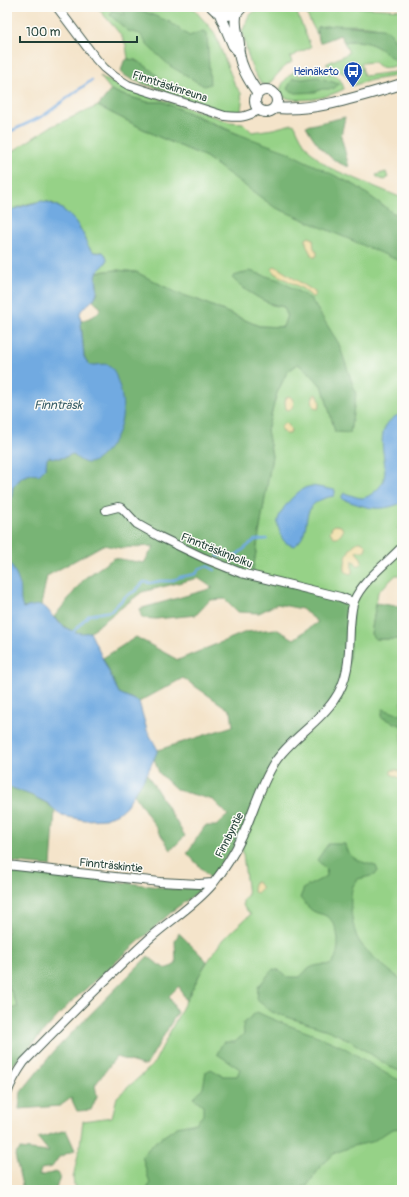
<svg xmlns="http://www.w3.org/2000/svg" width="409" height="1197" font-family="Pangolin,sans-serif">
<style>
.green{fill:#96d287;stroke:#5a885e}
.forest{fill:#78b474;stroke:#4c7854}
.sand{fill:#eeda9e;stroke:#868c69}
.water{fill:#71aae1;stroke:#48748a}
.lines{fill:none;stroke-linecap:round;stroke-linejoin:round}
.stream{stroke:#71aae1;stroke-width:2.5}
.minor-casing{stroke:#3f564a;stroke-width:10}
.major-casing{stroke:#3f564a;stroke-width:12}
.minor{stroke:#fff;stroke-width:8}
.major{stroke:#fff;stroke-width:10}
.labels{text-anchor:middle;stroke-width:3;stroke-linejoin:round;paint-order:stroke}
.transit-label{font-size:11px;fill:#164399;stroke:#fdfcf7;text-anchor:end}
.street-label{font-size:11px;fill:#1f3d34;stroke:#fdfcf7}
.water-label{font-size:12px;font-style:italic;fill:#385e68;stroke:#fdfcf7}
</style>
<rect width="100%" height="100%" fill="#fdfcf7"/>
<filter id="ink" filterUnits="userSpaceOnUse"><feTurbulence type="fractalNoise" baseFrequency=".025" numOctaves="2"/><feDisplacementMap in="SourceGraphic" scale="8" xChannelSelector="R" yChannelSelector="G"/><feConvolveMatrix kernelMatrix="1 2 1 2 8 2 1 2 1" color-interpolation-filters="sRGB"/></filter>
<filter id="wash" filterUnits="userSpaceOnUse"><feTurbulence type="fractalNoise" baseFrequency=".012" numOctaves="4" result="noise"/><feDisplacementMap in="SourceGraphic" scale="16" xChannelSelector="R" yChannelSelector="G"/><feGaussianBlur stdDeviation="0.9" result="paint"/><feColorMatrix in="noise" values="0 0 0 0 0 0 0 0 0 0 0 0 0 0 0 0 0 1.4 0 .05"/><feComposite in="paint" operator="in"/></filter>
<g filter="url(#wash)">
<rect width="100%" height="100%" fill="#f4e4ca"/>
<path class="green" d="M97,7H192L214,32L235,85L241,93L242,102L241,111L239,114C212,113 185,99 161,89L165,87L136,60L128,59L126,45L121,35Z
M315,7H350L402,10V36L400,37L398,46C395,41 392,33 387,31C374,23 334,25 318,27L317,34L308,17L306,11L312,10Z
M295,8L311,47L290,57L292,62L285,66L268,85L262,84C249,69 247,49 242,31C246,26 246,19 251,14C258,6 284,9 295,8Z
M352,41L365,42L379,47L400,65C389,67 382,71 374,62L361,63L364,76L402,71V75L372,80L351,86C347,70 337,72 326,64L349,53L344,42Z
M317,68L320,74L326,71C337,76 341,77 344,89C338,92 331,95 323,97C312,100 289,102 280,95C279,84 288,76 296,70L299,76Z
M100,76L111,82L125,87L230,122L243,123L252,132L273,129L292,124L295,125C303,145 312,155 330,168L402,198V215L393,213L356,186L211,122L163,102H148L123,95L111,90Z
M98,106L159,137L206,157L241,182L402,262V523L398,527L402,549V575H396L378,592L371,634L375,639H402V1190H75L73,1178L80,1145L83,1121L112,1117L117,1097L153,1065L200,973L223,939L250,915V913C242,908 240,900 248,895L241,838L267,775L351,615L252,576L272,456L267,430L277,393L287,372L298,364L310,373L323,388L329,409L311,300L242,288L272,305L284,307L287,315L283,327L259,326L198,300L177,293L136,272L117,270L97,272L106,263V255L103,252C98,252 94,253 91,250C86,245 85,236 81,230C75,220 61,205 49,202C37,199 18,207 7,212V155L50,127Z
M386,172L388,178L385,180L380,179L377,177L376,175Z
M7,983L18,1007L7,1010Z"/>
<path class="forest" d="M117,7H133L170,22L189,36L203,31L207,33L210,84L204,86L170,66L148,46L140,34L128,31L110,15L112,10L124,15L125,13Z
M335,25L382,28L389,31L402,52V65H400C382,50 370,37 344,42L340,35L320,43L317,34L318,27Z
M128,59C144,61 154,73 165,83V87L161,89C151,86 125,80 121,71L124,61Z
M318,77L339,84L333,89H322L315,92L296,93L287,89L293,78L302,79Z
M111,90L123,95L148,102H163L235,133L285,151L356,186L393,213L402,215V262L274,207L206,157L159,137L98,106Z
M345,117L341,136L349,167C329,161 316,144 306,126Z
M117,270L136,272L177,293L198,300L259,326L283,327L287,315L284,307C264,304 246,291 232,278L234,276L250,271L279,280L311,299L339,344L356,394L350,433L335,432L323,388L310,373L298,364L287,372L277,393L267,430L272,456L252,576L353,602L349,661L335,699L276,761L241,838L210,878L187,853L205,826H216L228,815L213,800L177,790L159,773L154,758L158,750L233,726L231,711L183,678L139,702L119,693L103,658L136,637L178,660L246,632L276,629L294,639L318,622L302,609L277,604L259,613L238,612L225,599L210,600L196,615L156,619L142,618L139,609L213,588L198,578L142,592L90,632C74,637 65,627 54,617L85,578L114,558L144,563L154,546L120,548L103,545L47,576L41,605L23,608L20,602V587L16,576L7,558V509L11,502L13,487L22,477L46,468C47,453 47,458 59,458C64,458 68,456 72,454L83,462L108,365C101,364 96,366 89,365L84,357L81,321C89,318 98,316 101,308L93,301L98,292L96,277L97,272Z
M376,603L402,607V639H375L371,634Z
M383,709L395,713L402,715V726L381,717Z
M147,774L185,836L171,850L134,794Z
M7,786C24,792 42,798 55,810L51,866L7,862Z
M328,844H345C346,859 365,863 376,866L378,871L375,875L358,879C357,881 354,884 353,886C348,900 352,929 359,941C367,953 390,972 402,980V1072L390,1067L349,1040L330,1031L272,1012L257,1000L258,987L273,969L279,970L287,977H300C309,966 316,964 330,965C342,955 340,926 328,917C324,914 318,914 313,911C308,908 304,902 300,898L304,888L327,876L326,869L317,860Z
M7,868L49,872L173,889L199,888L198,892L175,909L70,1003L13,1065L7,1080V1010L18,1007L7,983Z
M179,933L207,961L186,1001L179,986L169,996L177,1013L146,1066L116,1057L95,1085L97,1096L91,1110L77,1111L71,1098L60,1106L19,1109L21,1092L55,1050L148,956L159,965L167,969L176,964L175,941Z
M257,1012C285,1026 315,1033 343,1047C363,1058 381,1073 402,1081V1128L392,1129L372,1142L353,1146L335,1153L322,1165L307,1186L296,1190H146L150,1184L142,1156L155,1142L177,1127L196,1123L203,1115V1105L193,1098L203,1088L206,1071L211,1069L223,1076H237L240,1069L217,1054L223,1042H235L244,1034L243,1023Z
M66,1130L75,1150L59,1157L52,1167L41,1169L39,1176L56,1172L60,1177L55,1190H23L15,1155L20,1149L49,1152L38,1138Z"/>
<path class="sand" d="M309,237L313,239L314,248L317,252V255L316,257H313C310,253 305,244 306,239Z
M275,266L315,292V296L312,297L303,289L274,273L272,269Z
M315,394L318,396C320,401 321,405 318,409L314,407C312,402 311,398 315,394Z
M289,396C295,399 295,407 289,410L286,409L285,402L286,398Z
M284,423C288,423 289,426 291,430L290,434H285L281,430V427Z
M335,525L341,526L343,530C342,535 339,537 334,537L330,532L332,527Z
M358,542H361L366,545V548L364,551H357L356,552L361,558L362,563L358,566L354,561H352V573L349,574L345,571C344,560 348,547 358,542Z
M393,770H397L402,773V781L398,777L391,774V771Z
M255,882H257L261,886V889L257,893L254,892L253,889Z"/>
<path class="water" d="M42,201C58,203 73,216 81,230C85,236 86,245 91,250C94,253 98,253 103,252C105,254 107,257 107,260C106,266 99,268 97,273C94,281 100,289 95,297C91,304 83,306 80,313L84,357L89,365C96,366 105,362 110,366C115,370 116,377 118,382C128,409 122,437 101,456C98,459 93,463 88,463C82,463 76,457 72,454C68,456 64,458 59,458C47,458 47,453 46,468L39,475L31,474L22,477L13,487L11,502L7,509V212L26,205Z
M402,414L401,503C379,513 364,507 342,499V496L344,493C349,494 357,498 362,498C366,498 370,495 373,493C399,475 372,446 387,424C391,419 396,415 402,414Z
M312,486L335,490V493L334,496C292,503 317,531 294,546C287,544 283,542 281,535C279,530 277,525 278,520C280,510 294,494 303,489C305,487 309,487 312,486Z
M7,558C12,567 17,575 20,585C22,593 19,599 23,608C29,607 37,604 42,606C47,607 50,613 53,617C63,627 75,636 90,632L119,693L139,702L147,730L158,750L147,774L126,806L118,813L105,819L85,820L62,816L47,803L33,796L7,786Z"/>
<g class="lines">
<path class="stream" d="M7,133L43,116L92,80
M218,557V555L234,557L255,540L267,539
M73,632L89,615L111,611L126,596L135,591L144,582L150,583L160,581H172L180,577L196,574L199,569L207,566L215,570"/>
</g>
</g>
<g filter="url(#ink)">
<g class="lines">
<g class="minor-casing">
<path id="minor" d="M57,7L96,59L104,68L115,77L128,85L225,116C242,118 245,117 260,110
M106,510L118,507L122,508L137,524L160,537L204,558L241,573L340,597L353,602
M7,865L160,882L199,884L213,883
M7,1094C11,1082 17,1072 24,1062C65,1020 106,978 149,939C170,920 194,906 212,885C223,871 234,854 242,837C253,813 260,785 275,762C291,738 318,724 334,700C350,678 349,652 350,627C351,618 351,609 354,601C362,581 388,562 402,547"/>
</g>
<g class="major-casing">
<path id="major" d="M212,7C221,17 234,18 242,7
M237,12C233,24 238,33 239,44C239,47 238,50 239,53C241,68 249,81 258,93
M220,14L233,45L239,52
M255 101a11 11 0 1 1 22 0a11 11 0 1 1-22 0Z
M275,108C318,111 361,96 402,84"/>
</g>
<use href="#minor" class="minor"/>
<use href="#major" class="major"/>
</g>
</g>
<defs>
<g id="bus-pin" transform="scale(1)"><path d="M0 17L-7.5 6A9.5 9.5 0 1 1 7.5 6Z" fill="#1a4fb4" stroke="#fdfcf7"/><path d="M-5-6H5V4H4V6H2V4H-2V6H-4V4H-5ZM-3.5-4V0h7V-4ZM-3.5 1.2v1.5H-2V1.2ZM2 1.2v1.5H3.5V1.2Z" fill="#fff"/></g>
</defs>
<g fill-rule="evenodd">
<use href="#bus-pin" x="353" y="71"/>
</g>
<g class="labels">
<g class="transit-label">
<text x="339" y="75">Heinäketo</text>
</g>
<g class="street-label">
<text transform="translate(170 86) rotate(18)" y="4">Finnträskinreuna</text>
<text transform="translate(217 550) rotate(22)" y="4">Finnträskinpolku</text>
<text transform="translate(229 835) rotate(-63)" y="4">Finnbyntie</text>
<text transform="translate(111 865) rotate(6)" y="4">Finnträskintie</text>
</g>
<g class="water-label">
<text x="58" y="409">Finnträsk</text>
</g>
</g>
<rect width="409" height="1197" fill="none" stroke="#fdfcf7" stroke-width="24"/>
<path d="M20 36v6h117v-6" fill="none" stroke="#1f3d34" stroke-width="2"/>
<text x="26" y="36" font-size="12" fill="#1f3d34" stroke="#fdfcf7" stroke-width="3" paint-order="stroke">100 m</text>
</svg>
